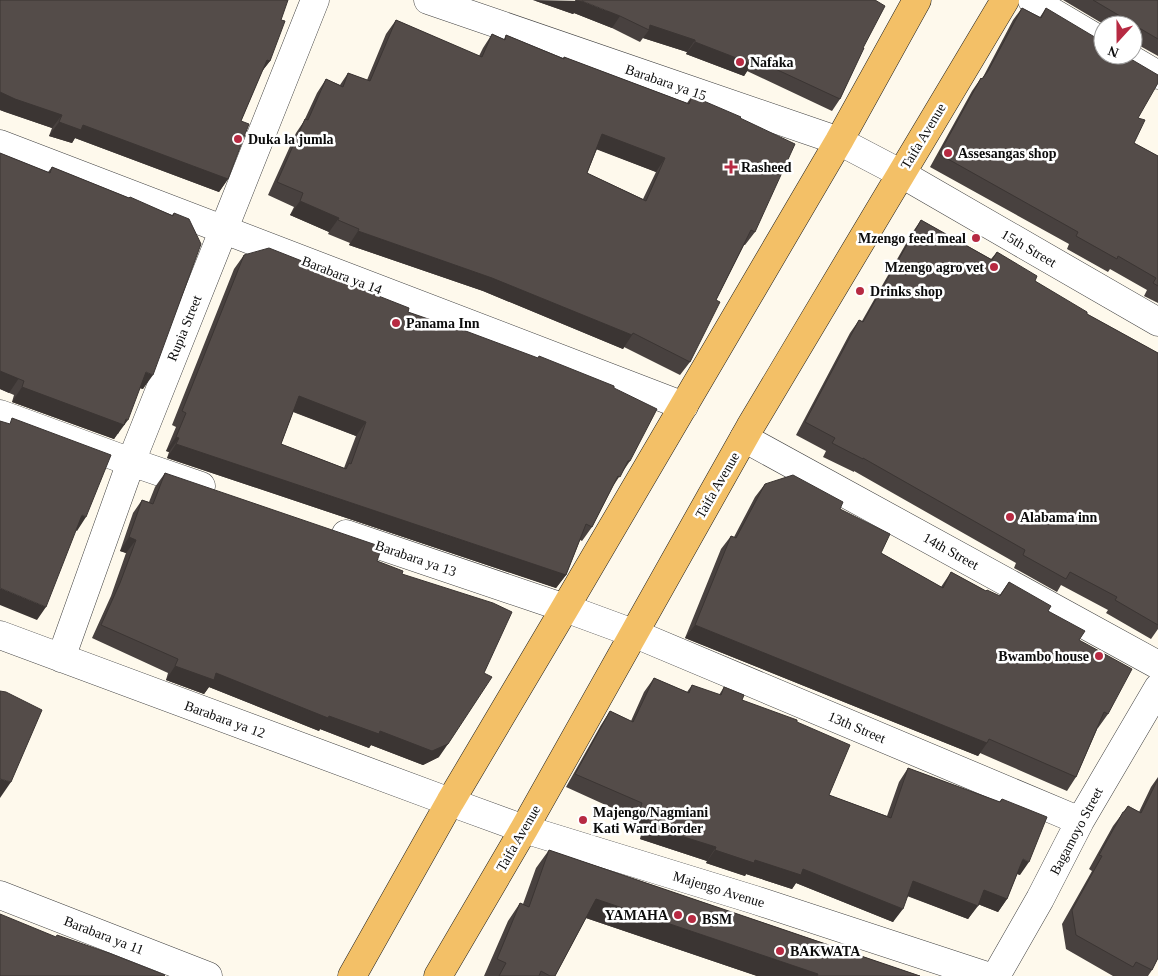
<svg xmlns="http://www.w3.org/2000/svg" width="1158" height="976" font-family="Georgia,serif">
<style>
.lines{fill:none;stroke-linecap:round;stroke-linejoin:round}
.minor-casing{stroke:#3f3f3f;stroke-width:29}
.tertiary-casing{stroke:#3f3f3f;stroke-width:29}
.primary-casing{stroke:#1d1d1d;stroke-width:29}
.minor{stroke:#fff;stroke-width:28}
.tertiary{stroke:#fff;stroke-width:28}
.primary{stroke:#f3c067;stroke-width:28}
.wall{fill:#48413f;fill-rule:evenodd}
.shaded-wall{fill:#3b3533}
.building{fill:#544c49;stroke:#3b3533;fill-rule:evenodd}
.poi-dot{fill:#b72a42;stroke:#fff;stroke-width:2}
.labels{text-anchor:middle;stroke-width:5;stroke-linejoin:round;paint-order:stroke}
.poi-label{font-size:14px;font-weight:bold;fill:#0c0c0c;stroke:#fff;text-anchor:start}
.street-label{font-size:14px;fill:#0c0c0c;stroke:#fff}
</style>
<rect width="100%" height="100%" fill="#fef9ec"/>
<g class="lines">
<g class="minor-casing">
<path id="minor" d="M428,0L839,141L900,173L1158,322
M1032,0L1103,42
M1124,55L1158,75
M0,144L684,406
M0,414L131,462L201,486
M744,438L1158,665
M346,534L565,608L633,633L1080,821
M0,635L450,802
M61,658L131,462L315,0
M0,895L208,976
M996,976L1040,899L1080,821L1158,688"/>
</g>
<g class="tertiary-casing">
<path id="tertiary" d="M450,802L524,829L755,900L987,976"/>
</g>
<g class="primary-casing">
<path id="primary" d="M352,976L450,802L565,608L839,141L917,0
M438,976L524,829L750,427L1005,0"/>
</g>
<use href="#minor" class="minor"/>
<use href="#tertiary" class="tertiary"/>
<use href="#primary" class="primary"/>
</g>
<path class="wall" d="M0,0L281,20L270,61L262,71L241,121L228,179L219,192L75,138L72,143L49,136L52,128L0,110Z
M533,0L863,48L840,99L832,111L747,71L744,76L686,54L687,52L643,38L640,42L612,28L574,13L573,14Z
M1063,0H1158V56L1133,42V25H1105Z
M1022,8L1040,17L1046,8L1138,118L1134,143L1158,156V303L1144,296L1147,290L1110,269L1108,272L1067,249L1069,244L930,167L972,91L981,78L982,79L1013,20Z
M396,20L479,56L483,48L492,34L504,39L506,35L563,58L564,57L687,103L692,96L740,118L755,232L745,245H744L716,300L690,362L680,375L624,347L623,349L483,291L349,245L350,243L328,234L329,232L290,215L294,207L268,195L296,133L304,121L317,93L326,79L340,85L348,73L367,80L386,34ZM597,149L656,172L643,199L587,173Z
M0,153L48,172L52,167L172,215L174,213L143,389L140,388L118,434H117L114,439L12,402L14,395L0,389Z
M921,220L991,259L997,252L1035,281L1087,314L1158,353V629L1151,639L1106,613L1108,610L1061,585L1057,592L1014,568L1016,563L854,471V472L823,457L826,451L796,435L850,333L859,320L862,321L912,233Z
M244,255L343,282L408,312L614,388L630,461L613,486L592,527L582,541L580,540L566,575L556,588L167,458L169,452L166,451L176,427L172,425L234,269ZM293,412L356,436L344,468L281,444Z
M165,473L377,561L402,574L439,757L423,765L371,745L369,748L320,729L319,731L209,687L204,694L166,680L168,673L92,638L111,596L126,553L120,551L133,513L142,500L149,502L155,487Z
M765,484L840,509L881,553L941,587L951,572L986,591L999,596L1009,582L1048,611L1079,640L1108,714L1098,728V727L1076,777L1067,791L980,753L978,756L685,638L721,549L731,536L734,537L755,497Z
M654,678L687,692L692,685L719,695L724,687L742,700L797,722L829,795L887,816L899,782L908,768L999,802L1002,799L1020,875L1017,874L1007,899L998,912L978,904L968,919L907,896L893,922L796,883L792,889L746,874L745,876L706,863L707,861L640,839L642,830L629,826L632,817L566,787L601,725L610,711L631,721L644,692Z
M1158,777V958L1152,970L1148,976H1113L1066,949L1062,924L1092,871L1089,869L1113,826L1128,806L1139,812L1151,787Z
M549,850L920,976H757L586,918L555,976H484L508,921L520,903L523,904L536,868Z"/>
<path class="shaded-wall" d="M533,0L582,1L620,16L612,28L574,13L573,14Z
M650,25L695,40L687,52L643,38L649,30Z
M1133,27L1141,29L1133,40Z
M695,42L752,64L744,76L686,54Z
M267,60L270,61L260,74Z
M0,92L62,115L52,128L5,112L0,110Z
M59,122L83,125L228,179L219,192L75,138L72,143L49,136Z
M602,134L665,158L656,172L593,148Z
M300,201L339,218L329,232L290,215Z
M358,231L492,278L632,335L623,349L483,291L349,245Z
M0,371L19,378L9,393L0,389Z
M146,372L153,375L143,389L136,387Z
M22,387L126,419L128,420L114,439L12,402Z
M299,396L366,422L356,436L289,410Z
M176,437L179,438L169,452L166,451Z
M176,444L566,575L556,588L167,458Z
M82,515L86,517L77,531L73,529Z
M129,537L136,540L126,553L120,551Z
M0,588L46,607L37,620L0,605Z
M695,625L987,743L978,756L685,638Z
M175,666L216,673L329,716L380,731L448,744L439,757L423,765L371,745L369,748L320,729L319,731L209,687L204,694L166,680Z
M0,779L11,782L0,798Z
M639,813L652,817L642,830L629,826Z
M649,826L716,847L707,861L640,839Z
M715,850L755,860L803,869L903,909L893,922L796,883L792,889L746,874L745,876L706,863Z
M1023,859L1029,862L1020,875L1013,872Z
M913,881L978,906L968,919L903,894Z
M984,890L1007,899L998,912L975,903Z
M596,899L818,974L817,976H757L583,917Z"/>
<path class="building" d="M0,0H288L281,20L285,21L270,61L267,60L241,121L249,124L228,179L83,125L81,130L59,122L62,115L15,99L0,92Z
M575,0H875L885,6L863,48H864L840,99L754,59L752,64L695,42V40L650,25L649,30L620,16L582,1V2Z
M1093,0H1158V39L1141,29L1133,27V25H1126L1125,21L1120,16Z
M1022,8L1041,18L1046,8L1103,42V55H1124L1158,75V83L1138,118L1145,120L1134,143L1158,156V286L1153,283L1156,278L1118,256L1117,259L1076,236L1078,232L939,154L981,78L982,79L988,71Z
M396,20L482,57L492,34L505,40L506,35L564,59V57L689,104L692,96L741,117L740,118L795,144L755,232L751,230L716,300L720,302L690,362L633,333L632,335L492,278L358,231L359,229L338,220L339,218L300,201L303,193L277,182L305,119L308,120L326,79L343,87L348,73L370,81ZM602,134L665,158L646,201L587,173Z
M0,153L50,173L52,167L129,198L130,197L173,216L174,213L189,219L201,244L153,375L146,372L128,420L126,419L124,425L22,387L24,381L0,371Z
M921,220L992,260L997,252L1037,276L1035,281L1087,312V314L1158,353V625L1115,600L1117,597L1070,572L1066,579L1023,555L1025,550L863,458V459L832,443L835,438L805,422L859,320L863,322Z
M269,248L345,278L343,282L409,308L408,312L463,331V330L538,358L539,356L614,386V388L657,409L630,461H628L620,477L618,476L592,527L586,524L566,575L176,444L179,438L176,437L186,413L182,411L244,255ZM299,396L366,422L351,464L349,463L346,469L281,444Z
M12,418L111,455L86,517L82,515L46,607L0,588V421L10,424Z
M165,473L382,547L377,561L403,571L402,574L493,603L512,612L484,673L492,677L448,744L432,751L380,731L379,734L329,716L328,718L216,673L214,680L175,666L178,659L101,625L120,583L136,540L129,537L142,500L153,504Z
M793,475L843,502L840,509L890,534L881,553L943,588L951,572L986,591L987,590L1000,596L1009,582L1051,606L1048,611L1085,631L1079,640L1132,669L1108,714L1104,712L1076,777L989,739L987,743L695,625L731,536L736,538L765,484Z
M654,678L689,693L692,685L721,695L724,687L744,695L742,700L797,720V722L850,745L829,795L891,818L908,768L1000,802L1002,799L1047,817L1029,862L1023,859L1007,899L984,890L978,906L913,881L903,909L803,869L801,875L755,860L754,863L715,850L716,847L649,826L652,817L639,813L642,803L575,774L610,711L633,722Z
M0,691L6,692L42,710L11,782L0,779Z
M1158,779V958L1152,970L1136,962L1133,967L1076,935L1072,910L1102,856L1099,855L1123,812H1124L1128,806L1141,813Z
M549,850L920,976H817L818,974L596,899L555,976H550L541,971L539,976H499L506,963L497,959L520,903L529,907Z
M0,914L56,937L57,935L109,953L165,975L164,976H0Z"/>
<g class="poi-dot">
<circle cx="740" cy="62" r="5"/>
<circle cx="238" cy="139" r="5"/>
<circle cx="948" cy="153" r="5"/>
<path d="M728.5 159.5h5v5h5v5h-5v5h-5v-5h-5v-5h5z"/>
<circle cx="976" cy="238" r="5"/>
<circle cx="994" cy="267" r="5"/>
<circle cx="860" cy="291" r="5"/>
<circle cx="396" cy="323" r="5"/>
<circle cx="1010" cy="517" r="5"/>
<circle cx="1099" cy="656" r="5"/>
<circle cx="583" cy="820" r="5"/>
<circle cx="678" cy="915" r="5"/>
<circle cx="692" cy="919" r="5"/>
<circle cx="780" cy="951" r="5"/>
</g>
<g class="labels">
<g class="poi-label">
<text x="750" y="67">Nafaka</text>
<text x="248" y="144">Duka la jumla</text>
<text x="958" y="158">Assesangas shop</text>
<text x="741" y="172">Rasheed</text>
<text x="966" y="243" text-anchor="end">Mzengo feed meal</text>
<text x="984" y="272" text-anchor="end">Mzengo agro vet</text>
<text x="870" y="296">Drinks shop</text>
<text x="406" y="328">Panama Inn</text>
<text x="1020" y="522">Alabama inn</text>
<text x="1089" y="661" text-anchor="end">Bwambo house</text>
<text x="593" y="817">Majengo/Nagmiani<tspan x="593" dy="16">Kati Ward Border</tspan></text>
<text x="668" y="920" text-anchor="end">YAMAHA</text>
<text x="702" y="924">BSM</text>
<text x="790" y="956">BAKWATA</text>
</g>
<g class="street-label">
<text transform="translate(666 82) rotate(19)" y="5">Barabara ya 15</text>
<text transform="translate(923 136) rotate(-59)" y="5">Taifa Avenue</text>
<text transform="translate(1029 248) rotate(30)" y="5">15th Street</text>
<text transform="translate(342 275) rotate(21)" y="5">Barabara ya 14</text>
<text transform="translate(184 328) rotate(-68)" y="5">Rupia Street</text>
<text transform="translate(717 485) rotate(-60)" y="5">Taifa Avenue</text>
<text transform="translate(951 551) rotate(29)" y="5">14th Street</text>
<text transform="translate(416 558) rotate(19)" y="5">Barabara ya 13</text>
<text transform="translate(225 719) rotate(20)" y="5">Barabara ya 12</text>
<text transform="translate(857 727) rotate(23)" y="5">13th Street</text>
<text transform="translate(1076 831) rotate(-62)" y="5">Bagamoyo Street</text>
<text transform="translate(518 838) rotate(-60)" y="5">Taifa Avenue</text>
<text transform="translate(719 889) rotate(17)" y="5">Majengo Avenue</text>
<text transform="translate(104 935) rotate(21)" y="5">Barabara ya 11</text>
</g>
</g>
<g transform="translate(1118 40) rotate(201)"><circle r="24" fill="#ffffff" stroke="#9e9e9e"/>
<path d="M0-4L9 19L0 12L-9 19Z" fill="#b72a42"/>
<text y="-8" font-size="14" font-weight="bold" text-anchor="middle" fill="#0c0c0c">N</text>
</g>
</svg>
